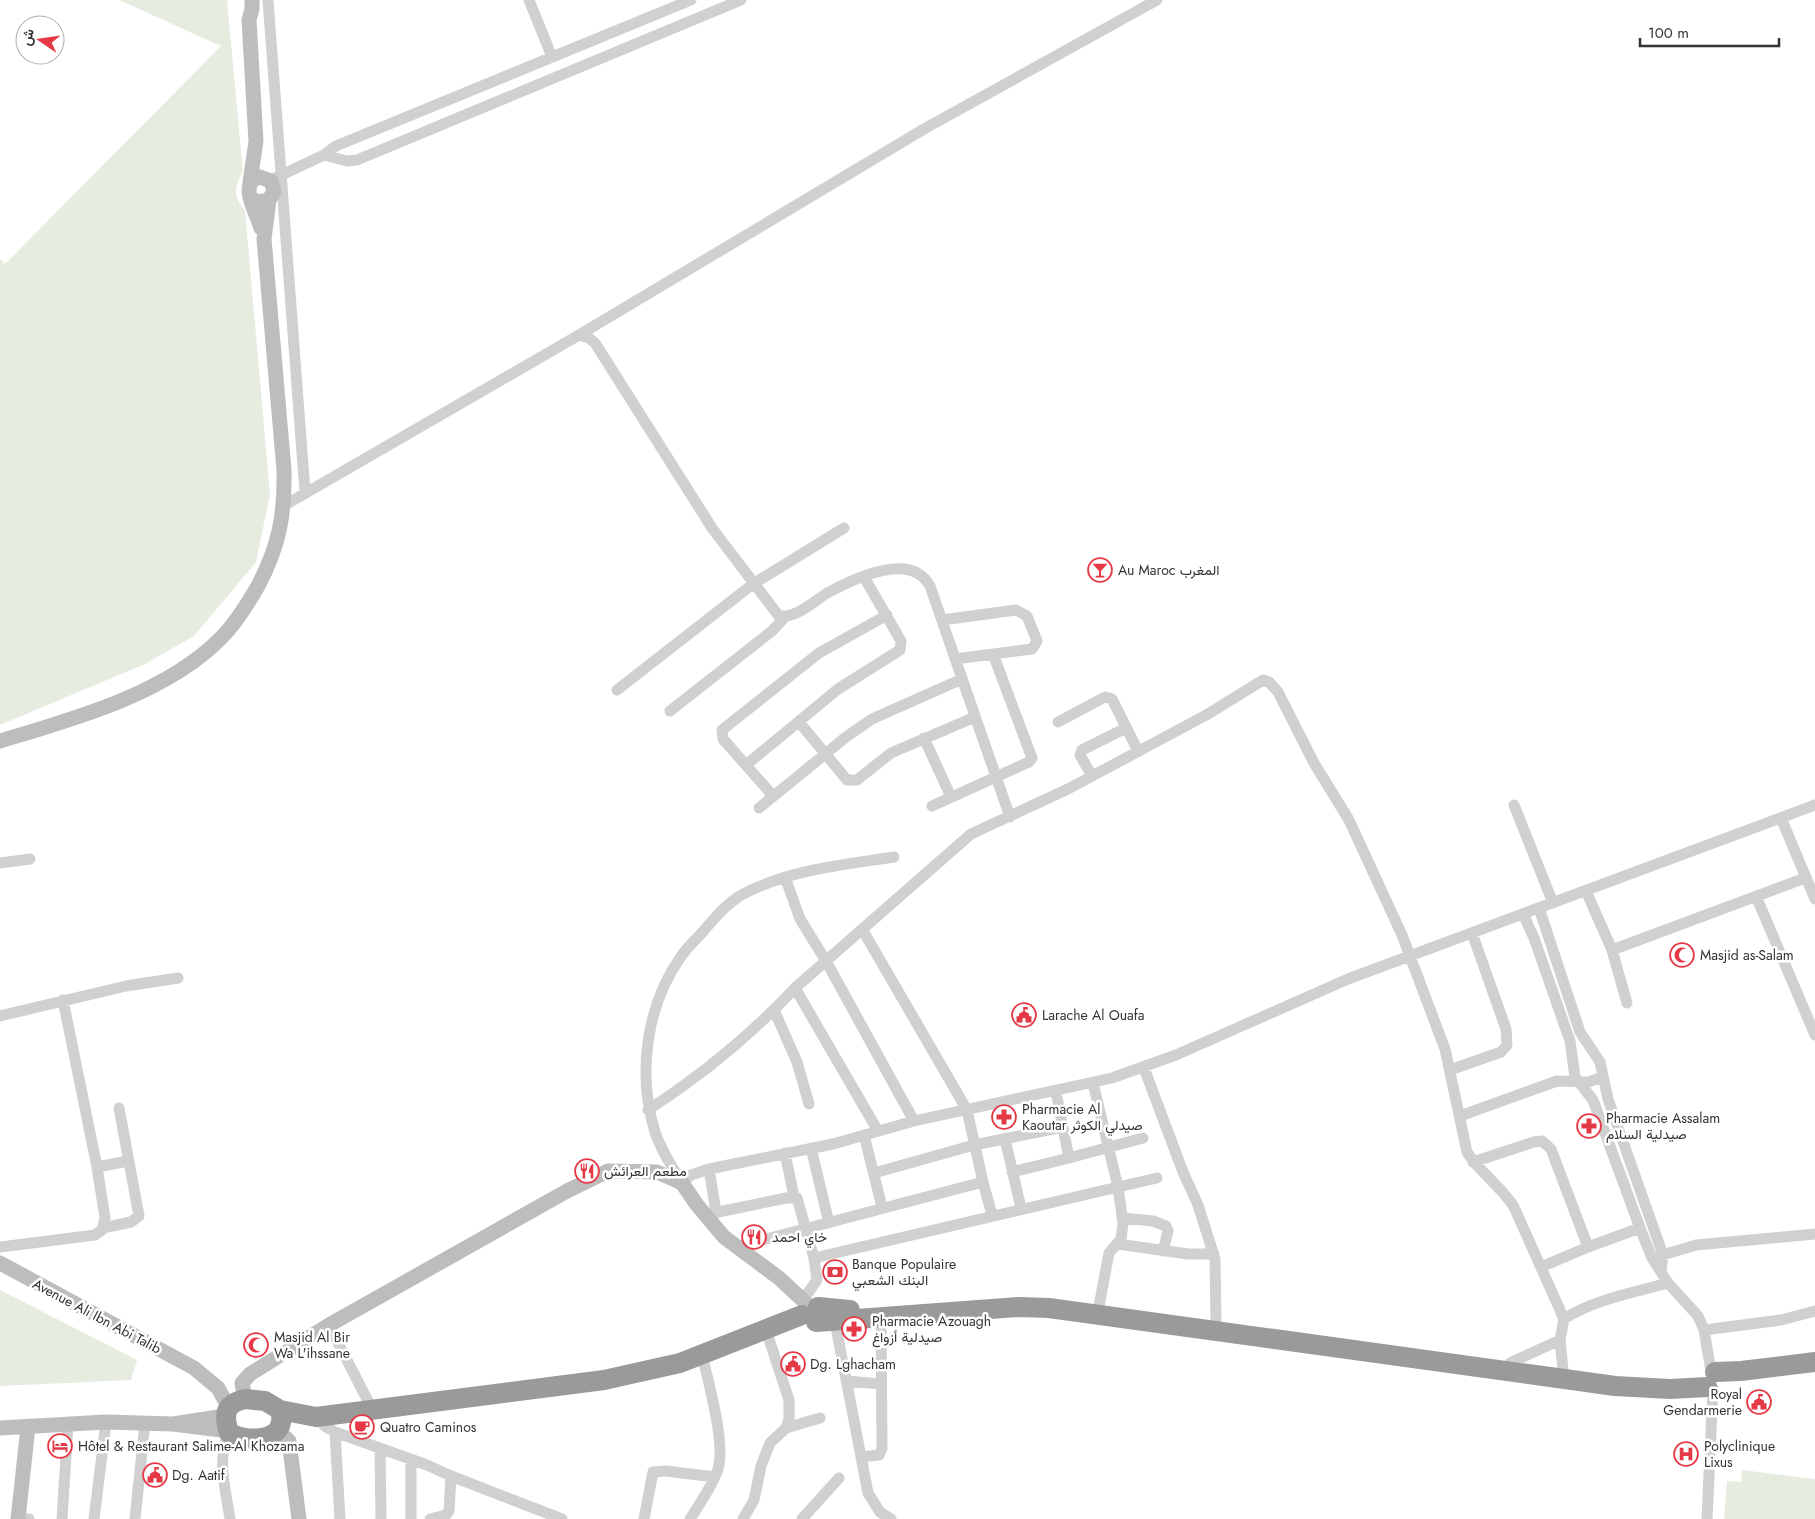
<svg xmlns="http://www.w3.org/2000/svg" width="1815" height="1519" font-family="Jost,Vazirmatn,sans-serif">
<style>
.green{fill:#e6ecdf}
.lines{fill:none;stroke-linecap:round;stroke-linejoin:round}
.street{stroke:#d0d0d0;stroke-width:11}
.secondary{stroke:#bdbdbd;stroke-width:15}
.highway{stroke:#9a9a9a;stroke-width:20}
.labels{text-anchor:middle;stroke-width:5;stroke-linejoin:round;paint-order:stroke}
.poi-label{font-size:14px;fill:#333;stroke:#fff;text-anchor:start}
.street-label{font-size:14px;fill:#333;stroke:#fff}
</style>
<rect width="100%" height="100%" fill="#fff"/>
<path class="green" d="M119,0H227L243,171C234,186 233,198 245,210L270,495L256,562L194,636L145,664L0,725V259L5,264L221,46Z
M0,1290L137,1360L131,1380L0,1386Z
M1742,1470L1815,1479V1519H1724L1727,1481L1741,1482Z"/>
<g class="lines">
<path class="street" d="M268,0L305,492
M529,0L552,57
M324,155L347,161L357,160L741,0
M275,178L324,155L336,146L691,0
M579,335L589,338L595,343L712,528L778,615C794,621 815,600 829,592C855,578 911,551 930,586L1010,817
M285,505L579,335L924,129L1157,0
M942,620L1016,610L1027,616L1037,641L1032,649L955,659
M617,690L753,584L844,528
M670,711L772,631L785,617
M799,722L847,780H857L891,753L975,717
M1058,722L1105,697L1112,699L1138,751
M924,738L951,797
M746,765L838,689L900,650L901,641L864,577
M1092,776L1080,755L1082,750L1126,728
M773,796L723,739L722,730L819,653L887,615
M1514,805L1553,903
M932,806L1029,762L1032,758L993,654
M759,808L846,737L872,719L962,679
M1781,818L1815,899
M894,857C843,865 794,869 747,892C727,902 715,918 700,935C694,941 687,948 682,955C646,1005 637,1074 655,1132C661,1150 672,1167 682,1183L691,1175L709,1169L833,1144L914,1121L1112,1078L1176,1055L1348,979L1815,805
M0,863L30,859
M785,877L800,919L826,961L914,1121
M1586,891L1612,950L1805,878
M1756,896L1815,1035
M1539,908L1580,1032L1600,1062L1608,1099L1663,1255L1661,1271
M1523,914L1534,938L1570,1041L1575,1077L1593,1100L1640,1228L1652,1258L1668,1283C1633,1293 1595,1299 1564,1319
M862,929L967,1110L983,1182
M1612,950L1627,1003
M795,988L878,1131
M774,1010L797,1062L809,1104
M0,1016L126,986L178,978
M1144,1068L1183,1172L1198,1205L1215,1259L1216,1322
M1450,1070L1501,1052L1507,1045L1506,1029L1472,933
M1093,1083L1118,1187L1157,1178
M1056,1092L1069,1158L1143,1138
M648,1110C702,1075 751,1035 795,988L971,834L1068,789L1208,714L1263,680L1269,682L1278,692L1314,763L1349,820L1402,935L1445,1049L1467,1152C1480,1173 1501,1186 1514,1207L1564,1319L1560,1340L1563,1370
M1460,1116L1557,1081L1588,1082L1603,1077
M864,1135L882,1207
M1005,1139L1021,1208
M811,1148L829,1223
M785,1153L794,1197
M1473,1162L1534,1142L1542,1141L1551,1149L1588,1247L1541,1267
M97,1167L128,1161
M709,1169L716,1212
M1012,1172L1069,1158
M874,1173L974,1145L1063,1127
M704,1215L786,1198H797L814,1258L1118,1187L1123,1223L1121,1239L1109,1253L1099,1306
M1122,1218L1153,1221L1166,1226L1168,1231L1163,1251
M103,1228L131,1222L139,1216L119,1108
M1118,1244L1188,1254H1214
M0,1247L95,1235L102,1230L105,1218L97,1167L63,1000
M736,1247L983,1182L992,1215
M1588,1247L1640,1228
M1656,1257L1696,1245L1815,1234
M1668,1283L1698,1316L1704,1330L1711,1371
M803,1300L817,1280L814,1258
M835,1322L868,1493L880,1512L891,1519
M329,1325L372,1409
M1704,1330L1781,1320L1815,1311
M1510,1363L1560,1340
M846,1381L881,1384
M316,1417L326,1427L335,1432L427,1465L451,1476L562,1519
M786,1428L820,1418
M335,1432L340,1519
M229,1433C216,1459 226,1491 230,1519
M380,1449L381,1519
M861,1457L879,1455L882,1449L881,1316
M18,1518L29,1519
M62,1519L68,1424
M94,1519L106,1422
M135,1519L145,1423
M411,1519V1460
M430,1519L446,1515L449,1511L451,1476
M644,1519L653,1472L666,1471L715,1477
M690,1519C700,1503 712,1487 718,1469C726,1443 708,1382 702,1354
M743,1519L754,1500L761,1466L770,1443L786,1428L789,1419V1400L766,1330
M802,1519L839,1478
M1707,1519L1713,1388"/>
<path class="secondary" d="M250,182L256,141L249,20L252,9V0
M251,198L258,202L269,200L274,191L271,181L260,177C237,182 257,214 261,228
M0,741C73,719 166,694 221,638C236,623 247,605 258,586C279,546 285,515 284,470L264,239L269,200
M0,1263L194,1368L218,1388L229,1408
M245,1399L242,1383L250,1374L329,1325L567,1191L608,1171L657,1172L682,1183L697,1205L724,1237L779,1278L808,1305
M225,1416L173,1424L229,1431
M0,1428L106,1422L173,1424
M278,1430L289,1441L299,1519
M18,1519L28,1427"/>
<path class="highway" d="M818,1307L850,1310
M816,1322L1019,1307L1049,1308L1615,1386L1670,1389L1707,1387
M1715,1372L1741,1371L1815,1362
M245,1399L265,1401L280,1410C289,1442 249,1443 229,1433C224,1416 223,1404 245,1399Z
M280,1410L316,1417L604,1380L680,1363L802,1315"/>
</g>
<defs>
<g id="bar-ring" transform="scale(1.25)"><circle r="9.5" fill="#fff" stroke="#e63946" stroke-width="1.5"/><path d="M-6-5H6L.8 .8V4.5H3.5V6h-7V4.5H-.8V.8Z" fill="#e63946"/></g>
<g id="mosque-ring" transform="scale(1.25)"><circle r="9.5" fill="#fff" stroke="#e63946" stroke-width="1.5"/><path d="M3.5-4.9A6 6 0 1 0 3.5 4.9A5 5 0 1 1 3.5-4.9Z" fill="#e63946"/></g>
<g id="civic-ring" transform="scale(1.25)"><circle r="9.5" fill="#fff" stroke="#e63946" stroke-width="1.5"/><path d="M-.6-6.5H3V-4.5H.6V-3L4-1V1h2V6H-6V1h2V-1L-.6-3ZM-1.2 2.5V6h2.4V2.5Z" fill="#e63946"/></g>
<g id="pharmacy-ring" transform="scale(1.25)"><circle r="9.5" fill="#fff" stroke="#e63946" stroke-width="1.5"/><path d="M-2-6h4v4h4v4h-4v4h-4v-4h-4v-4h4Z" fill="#e63946"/></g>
<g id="restaurant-ring" transform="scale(1.25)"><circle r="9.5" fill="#fff" stroke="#e63946" stroke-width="1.5"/><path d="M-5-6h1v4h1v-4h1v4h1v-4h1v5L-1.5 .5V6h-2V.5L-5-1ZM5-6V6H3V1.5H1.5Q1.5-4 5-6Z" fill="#e63946"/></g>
<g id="bank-ring" transform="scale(1.25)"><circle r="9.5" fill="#fff" stroke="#e63946" stroke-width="1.5"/><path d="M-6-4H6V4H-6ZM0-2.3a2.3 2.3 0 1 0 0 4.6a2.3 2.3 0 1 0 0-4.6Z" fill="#e63946"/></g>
<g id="cafe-ring" transform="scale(1.25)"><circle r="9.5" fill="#fff" stroke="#e63946" stroke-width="1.5"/><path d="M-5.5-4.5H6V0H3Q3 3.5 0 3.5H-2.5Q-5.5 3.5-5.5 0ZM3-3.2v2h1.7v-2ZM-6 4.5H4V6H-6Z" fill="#e63946"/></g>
<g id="hotel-ring" transform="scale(1.25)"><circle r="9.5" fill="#fff" stroke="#e63946" stroke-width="1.5"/><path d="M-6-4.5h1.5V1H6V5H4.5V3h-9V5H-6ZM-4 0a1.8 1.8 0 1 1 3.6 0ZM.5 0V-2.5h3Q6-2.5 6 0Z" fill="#e63946"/></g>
<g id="hospital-ring" transform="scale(1.25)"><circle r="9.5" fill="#fff" stroke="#e63946" stroke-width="1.5"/><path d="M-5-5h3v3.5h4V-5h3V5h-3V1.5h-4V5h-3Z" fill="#e63946"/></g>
</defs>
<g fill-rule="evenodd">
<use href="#bar-ring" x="1100" y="570"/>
<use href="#mosque-ring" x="1682" y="955"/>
<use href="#civic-ring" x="1024" y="1015"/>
<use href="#pharmacy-ring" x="1004" y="1117"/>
<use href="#pharmacy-ring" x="1589" y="1126"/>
<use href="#restaurant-ring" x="587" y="1171"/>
<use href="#restaurant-ring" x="754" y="1237"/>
<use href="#bank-ring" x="835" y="1272"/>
<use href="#pharmacy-ring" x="854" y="1329"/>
<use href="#mosque-ring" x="256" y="1345"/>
<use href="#civic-ring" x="793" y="1364"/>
<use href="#civic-ring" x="1759" y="1402"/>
<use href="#cafe-ring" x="362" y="1427"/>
<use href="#hotel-ring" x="60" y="1446"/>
<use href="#hospital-ring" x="1686" y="1454"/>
<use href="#civic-ring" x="155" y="1475"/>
</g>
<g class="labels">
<g class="poi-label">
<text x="1118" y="575">Au Maroc المغرب</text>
<text x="1700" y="960">Masjid as-Salam</text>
<text x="1042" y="1020">Larache Al Ouafa</text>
<text x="1022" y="1114">Pharmacie Al<tspan x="1022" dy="16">Kaoutar صيدلي الكوثر</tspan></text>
<text x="1606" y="1123">Pharmacie Assalam<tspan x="1606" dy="16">صيدلية السلام</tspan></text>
<text x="604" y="1176">مطعم العرائش</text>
<text x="772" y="1242">خاي احمد</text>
<text x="852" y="1269">Banque Populaire<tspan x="852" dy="16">البنك الشعبي</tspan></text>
<text x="872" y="1326">Pharmacie Azouagh<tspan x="872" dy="16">صيدلية أزواغ</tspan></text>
<text x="274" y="1342">Masjid Al Bir<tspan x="274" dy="16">Wa L'ihssane</tspan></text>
<text x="810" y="1369">Dg. Lghacham</text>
<text x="1742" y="1399" text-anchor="end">Royal<tspan x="1742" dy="16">Gendarmerie</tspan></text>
<text x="380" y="1432">Quatro Caminos</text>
<text x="78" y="1451">Hôtel &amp; Restaurant Salime-Al Khozama</text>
<text x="1704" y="1451">Polyclinique<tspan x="1704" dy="16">Lixus</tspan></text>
<text x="172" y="1480">Dg. Aatif</text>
</g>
<g class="street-label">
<text transform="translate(97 1316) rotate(28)" y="5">Avenue Ali Ibn Abi Talib</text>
</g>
</g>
<g transform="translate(40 40) rotate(283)"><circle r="24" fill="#ffffff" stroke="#adadad"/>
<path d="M0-4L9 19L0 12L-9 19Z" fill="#e63946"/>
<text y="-8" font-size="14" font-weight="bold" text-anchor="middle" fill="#333333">ش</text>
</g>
<path d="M1640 38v8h139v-8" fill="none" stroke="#333333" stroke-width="2.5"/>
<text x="1648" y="38" font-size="15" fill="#333333" stroke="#ffffff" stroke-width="4" paint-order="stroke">100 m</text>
</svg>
